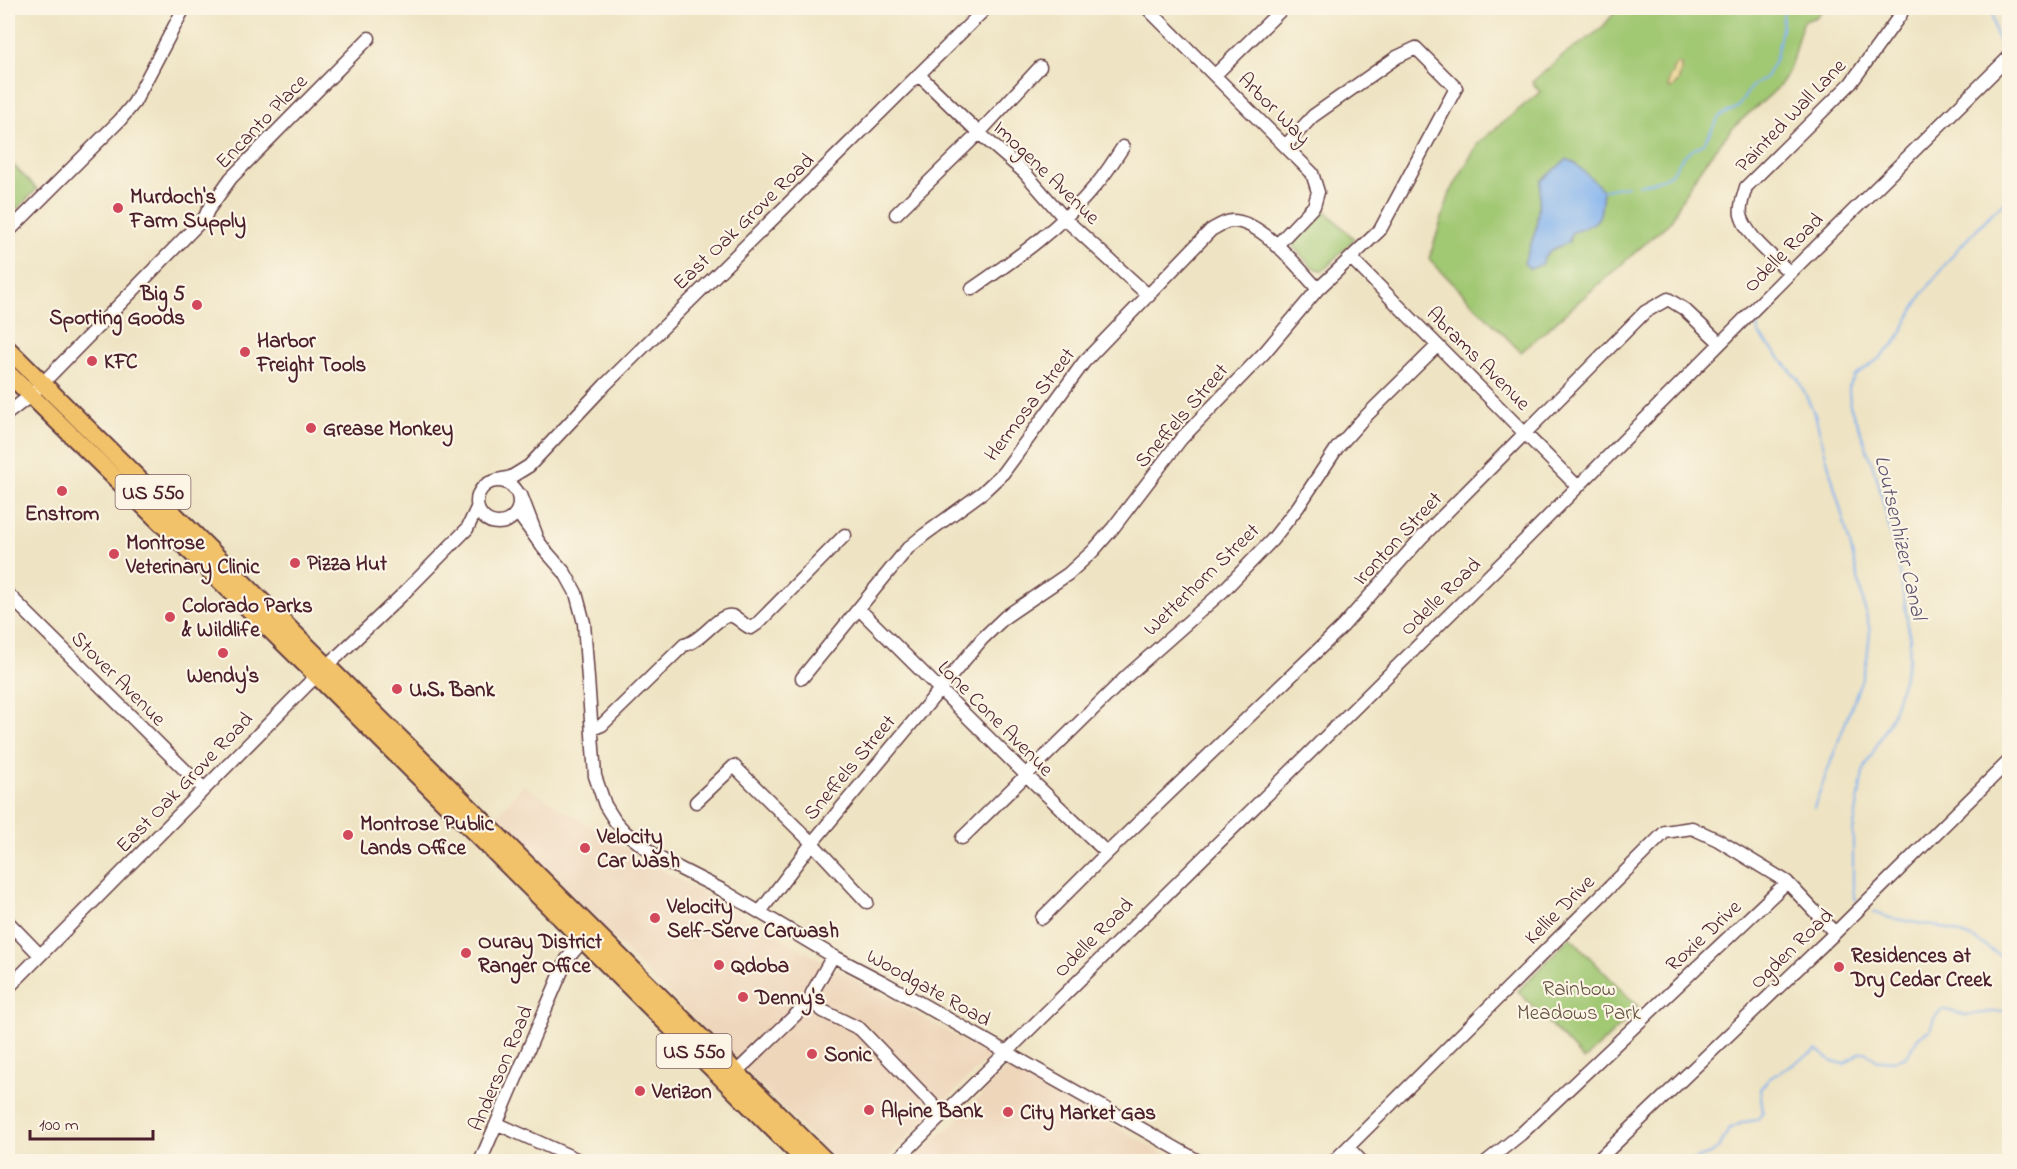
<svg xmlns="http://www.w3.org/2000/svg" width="2017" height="1169" font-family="'Indie Flower',sans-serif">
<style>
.built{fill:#eed6bb}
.green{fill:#a1c873;stroke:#76744f;stroke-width:1.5}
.sand{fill:#eeda9e;stroke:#9c7c64;stroke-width:1.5}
.water{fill:#83b3ee;stroke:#66698c;stroke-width:1.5}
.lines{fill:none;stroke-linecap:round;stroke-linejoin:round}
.stream{stroke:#83b3ee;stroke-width:2}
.minor-casing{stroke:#633c42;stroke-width:15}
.highway-casing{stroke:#633c42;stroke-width:20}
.minor{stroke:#fff;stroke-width:12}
.highway{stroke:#f2c26a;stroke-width:16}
.poi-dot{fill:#d1495b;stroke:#fcf5e5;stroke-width:2}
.labels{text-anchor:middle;stroke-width:4.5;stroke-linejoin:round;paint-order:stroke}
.shield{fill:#fcf5e5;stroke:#7f5f63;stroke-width:1.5}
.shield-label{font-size:20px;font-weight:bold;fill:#4a1f2b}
.street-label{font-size:21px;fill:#4a1f2b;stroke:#fcf5e5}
.poi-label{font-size:21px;font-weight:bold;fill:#4a1f2b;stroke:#fcf5e5;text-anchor:start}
.park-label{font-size:21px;fill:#645241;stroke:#fcf5e5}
.water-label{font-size:22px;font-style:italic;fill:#5e536f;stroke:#fcf5e5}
</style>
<rect width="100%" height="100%" fill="#fcf5e5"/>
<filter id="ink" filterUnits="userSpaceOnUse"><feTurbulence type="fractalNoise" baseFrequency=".0167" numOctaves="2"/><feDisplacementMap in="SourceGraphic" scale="12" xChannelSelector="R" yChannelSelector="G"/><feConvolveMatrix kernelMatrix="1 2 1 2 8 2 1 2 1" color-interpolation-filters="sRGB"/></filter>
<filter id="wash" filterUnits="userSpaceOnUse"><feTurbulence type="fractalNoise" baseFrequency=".008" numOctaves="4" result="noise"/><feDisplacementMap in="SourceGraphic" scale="24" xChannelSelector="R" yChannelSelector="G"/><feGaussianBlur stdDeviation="1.35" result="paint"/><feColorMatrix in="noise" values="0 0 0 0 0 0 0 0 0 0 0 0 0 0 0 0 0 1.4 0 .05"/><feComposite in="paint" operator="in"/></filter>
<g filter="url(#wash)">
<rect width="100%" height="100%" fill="#eee3c2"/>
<path class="built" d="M523,785L644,860L990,1056L884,1161H836L494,820Z
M1010,1069L1073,1103L1176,1161H913L943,1132L947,1131L1003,1072Z"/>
<path class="green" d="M1613,8H1824L1816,17L1804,21C1794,42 1795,67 1780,85C1766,101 1747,113 1732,129C1707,157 1686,187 1671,221L1521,352L1429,259L1450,193L1478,143L1540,92L1532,82L1564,55L1601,29L1616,11Z
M8,160L37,189L17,209L8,203Z
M1323,208L1354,239L1323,271L1312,267L1292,245L1293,241Z
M1570,937L1639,1008L1584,1060L1518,991Z"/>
<path class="sand" d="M1677,64L1681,65C1681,75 1680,82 1671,89L1668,88L1669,77L1674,73L1672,71Z"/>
<path class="water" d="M1567,159L1575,163L1603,190C1600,223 1602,221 1571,233L1569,242L1551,250L1544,257L1543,264L1530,269L1524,263L1536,229L1541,181Z"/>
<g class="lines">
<path class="stream" d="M1992,8L1995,32L2005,57
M1638,185L1662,179L1673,172L1683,156L1704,143L1719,117L1738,107L1751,87L1766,77L1775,61L1782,29L1784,8
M1603,190L1627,186
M1757,323L1758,333L1798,379L1815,415L1851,548L1870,631L1867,659L1862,678L1814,807
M1856,900L1853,891V832L1863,772L1892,716L1909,659L1910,639L1900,573L1878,481L1860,430L1850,406L1849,388L1854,377L1881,357L1896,342L1921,296L1954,253L1992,213L2010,198
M1873,912L1890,918L1945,928L1976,940L2010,962
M1687,1162L1710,1154L1720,1146L1729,1129L1744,1122L1757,1120L1763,1112L1760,1089L1770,1078L1817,1050L1831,1061L1845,1064L1860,1052H1865L1878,1061L1894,1060L1907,1056C1914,1045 1917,1034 1930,1030L1934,1018L1942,1009L1965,1015L2010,1010"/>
</g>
</g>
<g filter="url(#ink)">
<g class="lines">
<g class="minor-casing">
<path id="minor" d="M1147,8L1312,173L1318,192L1314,206L1276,246
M919,75L979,133L1024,172L1065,219L1149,296
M1215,75L1283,8
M896,214L979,133L1040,67
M8,232L120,120L134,103L184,8
M1351,258L1578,487
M1790,273C1773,256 1748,239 1741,215C1739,206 1744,195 1746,187L1851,83L1901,14
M972,289C1017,258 1061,227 1096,185C1106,174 1114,160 1123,147
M8,413L30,396L205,217L208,210L231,178L369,38
M497,480L511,477L529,466L605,385L986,8
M477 502a21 21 0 1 1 42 0a21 21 0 1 1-42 0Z
M521,495L536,534
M517,512L544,549L565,573L576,593L584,623L595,776L605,805L615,821L625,832L657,857L722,890L833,956L883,982L1200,1162
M8,594L204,789
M859,609L1026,775L1107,853
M802,678L908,548L924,535L983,492L1003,473L1084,362L1211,230C1217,227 1225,221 1232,221C1263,221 1298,268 1318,289
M592,729L602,725L684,645C702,642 718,613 732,616C739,618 744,626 751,628L757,624L845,535
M696,802L734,766L812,843L867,902
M962,838L1127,676L1222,592L1272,540L1298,507L1337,448L1362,420L1437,346
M760,912L812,843L982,639L1005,617L1068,574L1093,551L1113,528L1181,439L1265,352L1318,289L1380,230L1456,88L1416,48L1397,57L1313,116L1285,146
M1042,918L1107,853L1343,626L1421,538L1645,312L1668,299L1684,309L1720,343
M8,922L40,955
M8,988L306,686L401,596L467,529L477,508
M810,1001L823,1011L860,1029L943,1115
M731,1077L810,1001L812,993L833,956
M498,1124L583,1162
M1348,1147L1362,1162
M480,1162L567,959L587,936
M895,1162L1519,546L1790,273L2010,56
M1333,1162L1665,832L1692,828L1718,840L1787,882L1835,933
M1486,1162L1521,1134L1787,882
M1596,1162L1835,933L2010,760"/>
</g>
<g class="highway-casing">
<path id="highway" d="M8,349L827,1162
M8,373L317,676L806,1162"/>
</g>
<use href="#minor" class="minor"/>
<use href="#highway" class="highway"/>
</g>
</g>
<g class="poi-dot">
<circle cx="118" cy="208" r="6"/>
<circle cx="197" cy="305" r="6"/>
<circle cx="245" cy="352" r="6"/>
<circle cx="92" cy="361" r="6"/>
<circle cx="311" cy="428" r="6"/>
<circle cx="62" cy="491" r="6"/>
<circle cx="114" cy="554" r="6"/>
<circle cx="295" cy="563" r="6"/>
<circle cx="170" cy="617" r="6"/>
<circle cx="223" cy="653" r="6"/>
<circle cx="397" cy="689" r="6"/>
<circle cx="348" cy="835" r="6"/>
<circle cx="585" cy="848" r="6"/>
<circle cx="655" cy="918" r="6"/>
<circle cx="466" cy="953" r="6"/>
<circle cx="719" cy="965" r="6"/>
<circle cx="1839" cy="967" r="6"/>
<circle cx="743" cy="997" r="6"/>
<circle cx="812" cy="1054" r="6"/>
<circle cx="640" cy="1091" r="6"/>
<circle cx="869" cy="1110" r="6"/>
<circle cx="1008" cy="1112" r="6"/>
</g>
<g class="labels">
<g class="shield">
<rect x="115.5" y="475" width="75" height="34" rx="4.5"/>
<rect x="656.5" y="1034" width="75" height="34" rx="4.5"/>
</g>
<g class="shield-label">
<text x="153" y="499">US 550</text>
<text x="694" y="1058">US 550</text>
</g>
<g class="street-label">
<text transform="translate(1275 108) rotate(45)" y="7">Arbor Way</text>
<text transform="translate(1790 115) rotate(-46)" y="7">Painted Wall Lane</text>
<text transform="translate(261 121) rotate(-46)" y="7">Encanto Place</text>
<text transform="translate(1047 172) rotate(44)" y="7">Imogene Avenue</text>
<text transform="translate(743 221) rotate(-44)" y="7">East Oak Grove Road</text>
<text transform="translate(1783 252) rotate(-45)" y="7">Odelle Road</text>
<text transform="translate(1479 358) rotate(45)" y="7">Abrams Avenue</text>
<text transform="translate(1029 404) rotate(-53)" y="7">Hermosa Street</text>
<text transform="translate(1181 415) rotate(-49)" y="7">Sneffels Street</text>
<text transform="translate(1397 538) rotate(-47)" y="7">Ironton Street</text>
<text transform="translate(1201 579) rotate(-44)" y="7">Wetterhorn Street</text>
<text transform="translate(1440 596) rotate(-44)" y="7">Odelle Road</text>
<text transform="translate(119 678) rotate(45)" y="7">Stover Avenue</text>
<text transform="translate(996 718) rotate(45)" y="7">Lone Cone Avenue</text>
<text transform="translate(849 767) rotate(-50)" y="7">Sneffels Street</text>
<text transform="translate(184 782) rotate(-46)" y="7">East Oak Grove Road</text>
<text transform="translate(1559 909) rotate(-45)" y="7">Kellie Drive</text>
<text transform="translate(1703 935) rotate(-43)" y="7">Roxie Drive</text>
<text transform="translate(1093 937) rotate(-45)" y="7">Odelle Road</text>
<text transform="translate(1791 948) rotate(-44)" y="7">Ogden Road</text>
<text transform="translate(929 987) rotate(29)" y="7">Woodgate Road</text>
<text transform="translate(500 1068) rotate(-67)" y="7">Anderson Road</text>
</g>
<g class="poi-label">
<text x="130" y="203">Murdoch's<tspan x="130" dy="24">Farm Supply</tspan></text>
<text x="185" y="300" text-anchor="end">Big 5<tspan x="185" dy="24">Sporting Goods</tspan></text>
<text x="257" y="347">Harbor<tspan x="257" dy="24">Freight Tools</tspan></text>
<text x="104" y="368">KFC</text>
<text x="323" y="435">Grease Monkey</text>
<text x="62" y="520" text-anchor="middle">Enstrom</text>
<text x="126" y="549">Montrose<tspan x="126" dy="24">Veterinary Clinic</tspan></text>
<text x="307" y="570">Pizza Hut</text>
<text x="182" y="612">Colorado Parks<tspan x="182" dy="24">&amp; Wildlife</tspan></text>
<text x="223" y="682" text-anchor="middle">Wendy's</text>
<text x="409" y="696">U.S. Bank</text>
<text x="360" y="830">Montrose Public<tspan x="360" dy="24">Lands Office</tspan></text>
<text x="597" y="843">Velocity<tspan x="597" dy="24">Car Wash</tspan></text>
<text x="667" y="913">Velocity<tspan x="667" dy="24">Self-Serve Carwash</tspan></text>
<text x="478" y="948">Ouray District<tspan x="478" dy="24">Ranger Office</tspan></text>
<text x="1851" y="962">Residences at<tspan x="1851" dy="24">Dry Cedar Creek</tspan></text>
<text x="731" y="972">Qdoba</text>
<text x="755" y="1004">Denny's</text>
<text x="824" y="1061">Sonic</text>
<text x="652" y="1098">Verizon</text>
<text x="881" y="1117">Alpine Bank</text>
<text x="1020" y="1119">City Market Gas</text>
</g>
<g class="park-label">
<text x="1579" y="995">Rainbow<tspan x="1579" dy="24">Meadows Park</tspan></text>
</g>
<g class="water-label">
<text transform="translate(1902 537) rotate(77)" y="8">Loutsenhizer Canal</text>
</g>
</g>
<rect width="2017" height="1169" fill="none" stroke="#fcf5e5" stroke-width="30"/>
<path d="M30 1130v9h123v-9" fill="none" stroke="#4a1f2b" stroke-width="3"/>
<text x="39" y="1130" font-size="18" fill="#4a1f2b" stroke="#fcf5e5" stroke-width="4.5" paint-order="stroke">100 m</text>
</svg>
